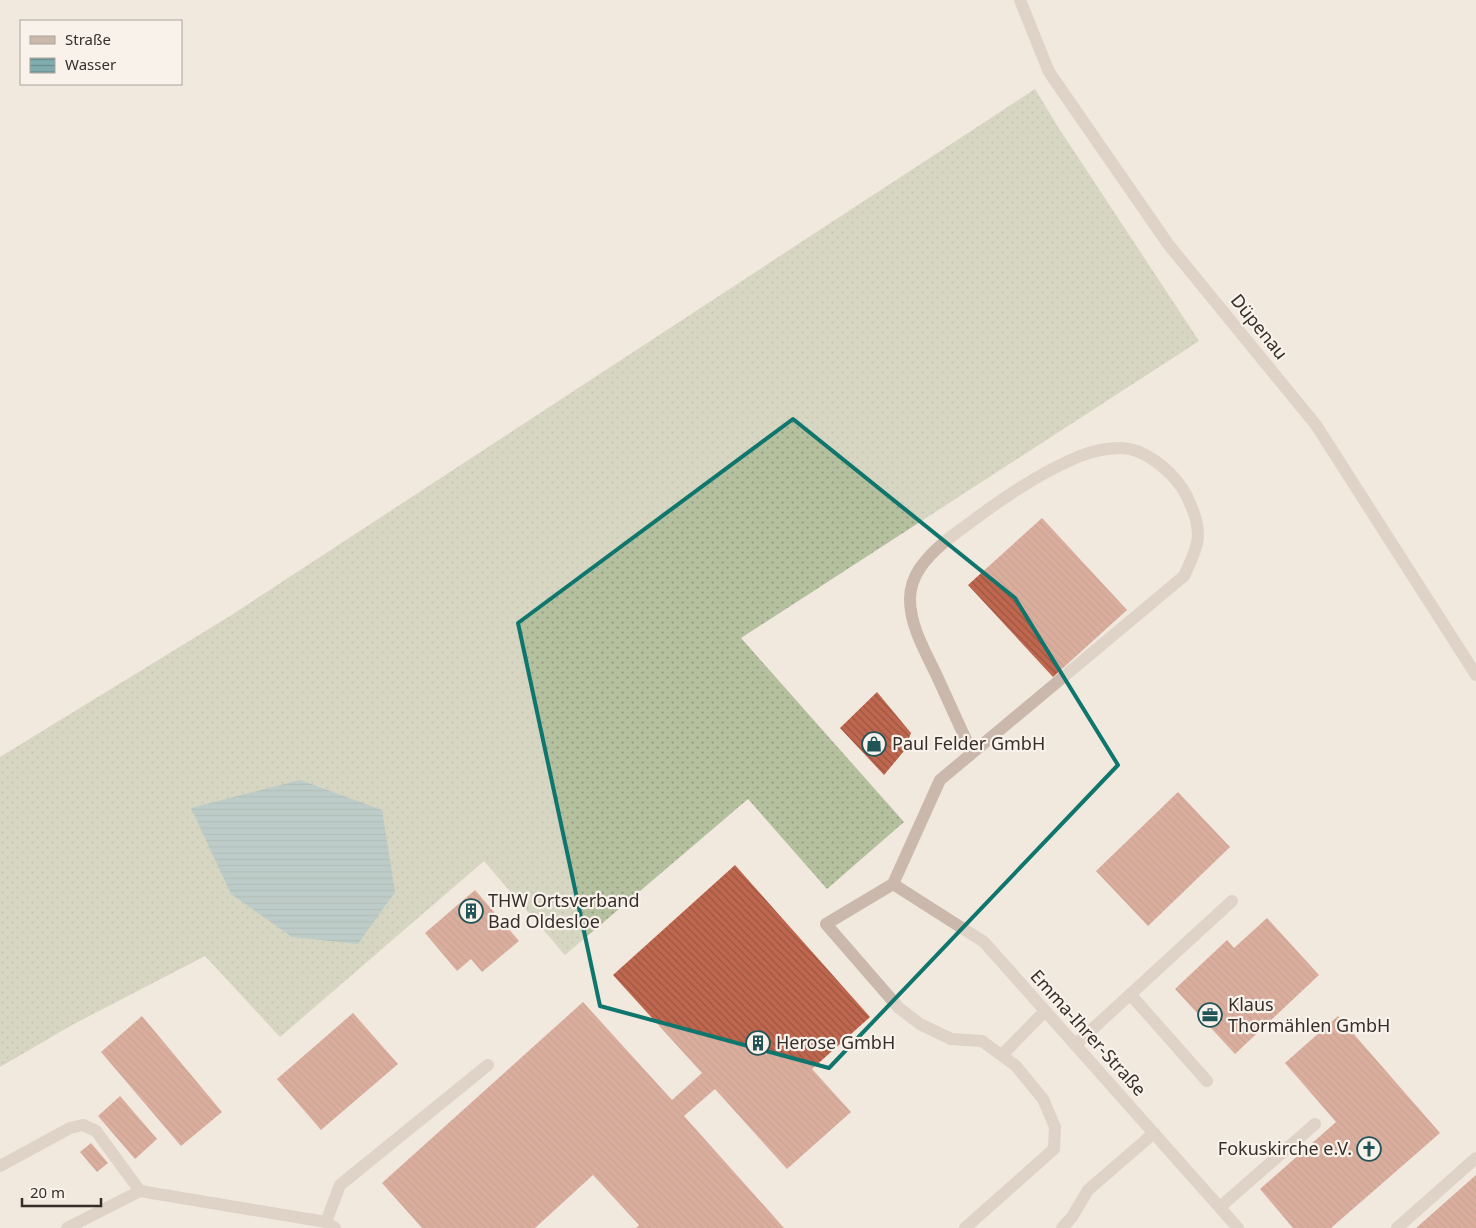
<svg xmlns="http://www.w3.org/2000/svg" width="1476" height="1228" font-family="'Noto Sans',sans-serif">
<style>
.grass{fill:url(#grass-dots)}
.water{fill:url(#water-rules)}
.building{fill:url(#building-back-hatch)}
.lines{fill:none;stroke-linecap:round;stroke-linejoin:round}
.minor{stroke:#c9b8ab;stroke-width:12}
.marked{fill:none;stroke:#0f766e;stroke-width:4;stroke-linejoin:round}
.labels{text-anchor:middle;stroke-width:4.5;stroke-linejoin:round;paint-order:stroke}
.street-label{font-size:18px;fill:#372e2a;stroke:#f9f2eb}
.poi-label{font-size:18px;fill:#372e2a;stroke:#f9f2eb;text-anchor:start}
</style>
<defs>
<pattern id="grass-dots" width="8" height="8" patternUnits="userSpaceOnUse" patternTransform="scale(1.25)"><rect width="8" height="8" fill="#b5c09f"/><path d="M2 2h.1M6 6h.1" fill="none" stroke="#949c82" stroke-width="1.8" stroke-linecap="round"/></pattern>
<pattern id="water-rules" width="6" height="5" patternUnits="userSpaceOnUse" patternTransform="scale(1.25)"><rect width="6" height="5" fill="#7facad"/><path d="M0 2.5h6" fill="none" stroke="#698c8d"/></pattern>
<pattern id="building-back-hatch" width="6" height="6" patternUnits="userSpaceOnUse" patternTransform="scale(1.25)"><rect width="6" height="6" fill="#bf674e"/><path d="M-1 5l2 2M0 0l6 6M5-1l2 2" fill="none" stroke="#9c5541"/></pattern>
</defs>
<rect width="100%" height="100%" fill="#f1e8de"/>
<path class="grass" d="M1035,89L1058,127L1199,341L741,638L904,822L827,889L748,799L565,955L484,861L280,1037L205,956L72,1025L0,1067V757L230,616Z"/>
<path class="water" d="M300,780L382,810L395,892L358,944L292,937L231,894L191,808Z"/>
<path class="building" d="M1042,518L1127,610L1053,677L968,585Z
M877,692L911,733L904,751L884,775L840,728Z
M1178,792L1230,847L1148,926L1096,871Z
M735,865L870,1017L812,1069L851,1112L787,1169L715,1089L684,1116L784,1228H636L639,1225L593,1175L535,1228H422L382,1183L583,1002L672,1100L702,1073L613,975Z
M475,890L519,941L482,972L471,959L457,971L425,933Z
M1267,918L1319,975L1235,1054L1175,989L1227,940L1234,948Z
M353,1013L398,1064L321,1130L277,1079Z
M142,1016L222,1112L181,1146L101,1052Z
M1338,1016L1440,1133L1331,1228H1293L1260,1189L1336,1122L1285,1063Z
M120,1096L157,1139L135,1159L98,1116Z
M91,1143L108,1163L97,1172L80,1152Z
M1476,1175V1228H1416Z"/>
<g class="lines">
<path class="minor" d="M1020,0L1049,72L1168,244L1316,425L1476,675
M893,884L984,942L1238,1228
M1130,994L1207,1081
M1075,1045L1232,901
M1002,1055L1045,1011
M0,1166L70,1128L83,1125L96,1131L140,1191
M1220,1207L1315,1124
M326,1222L340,1185L488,1065
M67,1228L140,1191L326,1222L335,1228
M965,1228L1054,1149L1055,1127L1043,1099L1016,1066L982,1041L951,1039L920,1024L899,1008L826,924L893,884L940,780L1184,576C1196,550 1204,537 1192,508C1189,501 1187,495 1182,488C1170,470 1144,448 1121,448C1108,448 1093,451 1080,456C1041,472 1004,497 971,522C953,535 933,549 920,568C914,577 910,588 910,599C910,626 925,651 936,674C948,700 960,727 972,753
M1062,1228L1072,1217L1088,1190L1154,1133
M1397,1228L1476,1158"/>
</g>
<path d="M0 0H1476V1228H0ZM793,419L1015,598L1118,765L829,1068L600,1006L518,623Z" fill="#f1e8de" fill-opacity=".55" fill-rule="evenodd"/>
<path class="marked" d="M793,419L1015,598L1118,765L829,1068L600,1006L518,623Z"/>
<defs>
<g id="shop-ring" transform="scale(1.25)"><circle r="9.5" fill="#f9f2eb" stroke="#215457" stroke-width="1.5"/><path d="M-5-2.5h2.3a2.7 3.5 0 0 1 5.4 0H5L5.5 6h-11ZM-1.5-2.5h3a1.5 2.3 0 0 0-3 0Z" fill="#215457"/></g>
<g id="building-ring" transform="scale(1.25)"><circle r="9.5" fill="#f9f2eb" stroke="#215457" stroke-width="1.5"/><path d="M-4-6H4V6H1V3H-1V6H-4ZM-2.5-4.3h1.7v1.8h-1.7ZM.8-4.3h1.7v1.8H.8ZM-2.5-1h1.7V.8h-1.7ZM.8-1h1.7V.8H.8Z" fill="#215457"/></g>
<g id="office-ring" transform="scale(1.25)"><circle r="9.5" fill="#f9f2eb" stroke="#215457" stroke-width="1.5"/><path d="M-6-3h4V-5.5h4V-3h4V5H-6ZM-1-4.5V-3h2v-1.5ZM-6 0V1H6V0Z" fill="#215457"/></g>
<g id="church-ring" transform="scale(1.25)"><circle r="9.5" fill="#f9f2eb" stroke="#215457" stroke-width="1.5"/><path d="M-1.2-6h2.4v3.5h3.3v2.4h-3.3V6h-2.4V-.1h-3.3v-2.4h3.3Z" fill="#215457"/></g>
</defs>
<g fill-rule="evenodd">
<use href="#shop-ring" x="874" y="744"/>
<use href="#building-ring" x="471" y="911"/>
<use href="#office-ring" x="1210" y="1015"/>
<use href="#building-ring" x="758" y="1043"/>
<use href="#church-ring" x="1369" y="1149"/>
</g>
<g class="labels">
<g class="street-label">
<text transform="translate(1259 327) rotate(51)" y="6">Düpenau</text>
<text transform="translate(1088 1033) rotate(48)" y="6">Emma-Ihrer-Straße</text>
</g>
<g class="poi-label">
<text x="892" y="750">Paul Felder GmbH</text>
<text x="488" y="907">THW Ortsverband<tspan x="488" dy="21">Bad Oldesloe</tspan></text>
<text x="1228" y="1011">Klaus<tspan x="1228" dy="21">Thormählen GmbH</tspan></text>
<text x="776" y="1049">Herose GmbH</text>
<text x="1352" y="1155" text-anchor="end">Fokuskirche e.V.</text>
</g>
</g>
<rect x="20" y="20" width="162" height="65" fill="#f9f2eb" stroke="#aba49e"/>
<rect x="30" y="36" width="25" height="8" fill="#c9b8ab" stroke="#aba49e"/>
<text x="65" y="45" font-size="15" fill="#372e2a">Straße</text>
<rect x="30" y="58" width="25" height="15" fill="url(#water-rules)" stroke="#aba49e"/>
<text x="65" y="70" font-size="15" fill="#372e2a">Wasser</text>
<path d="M22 1198v8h79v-8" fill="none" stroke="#372e2a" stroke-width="2.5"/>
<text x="30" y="1198" font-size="15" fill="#372e2a" stroke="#f9f2eb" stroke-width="4" paint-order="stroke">20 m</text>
</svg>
